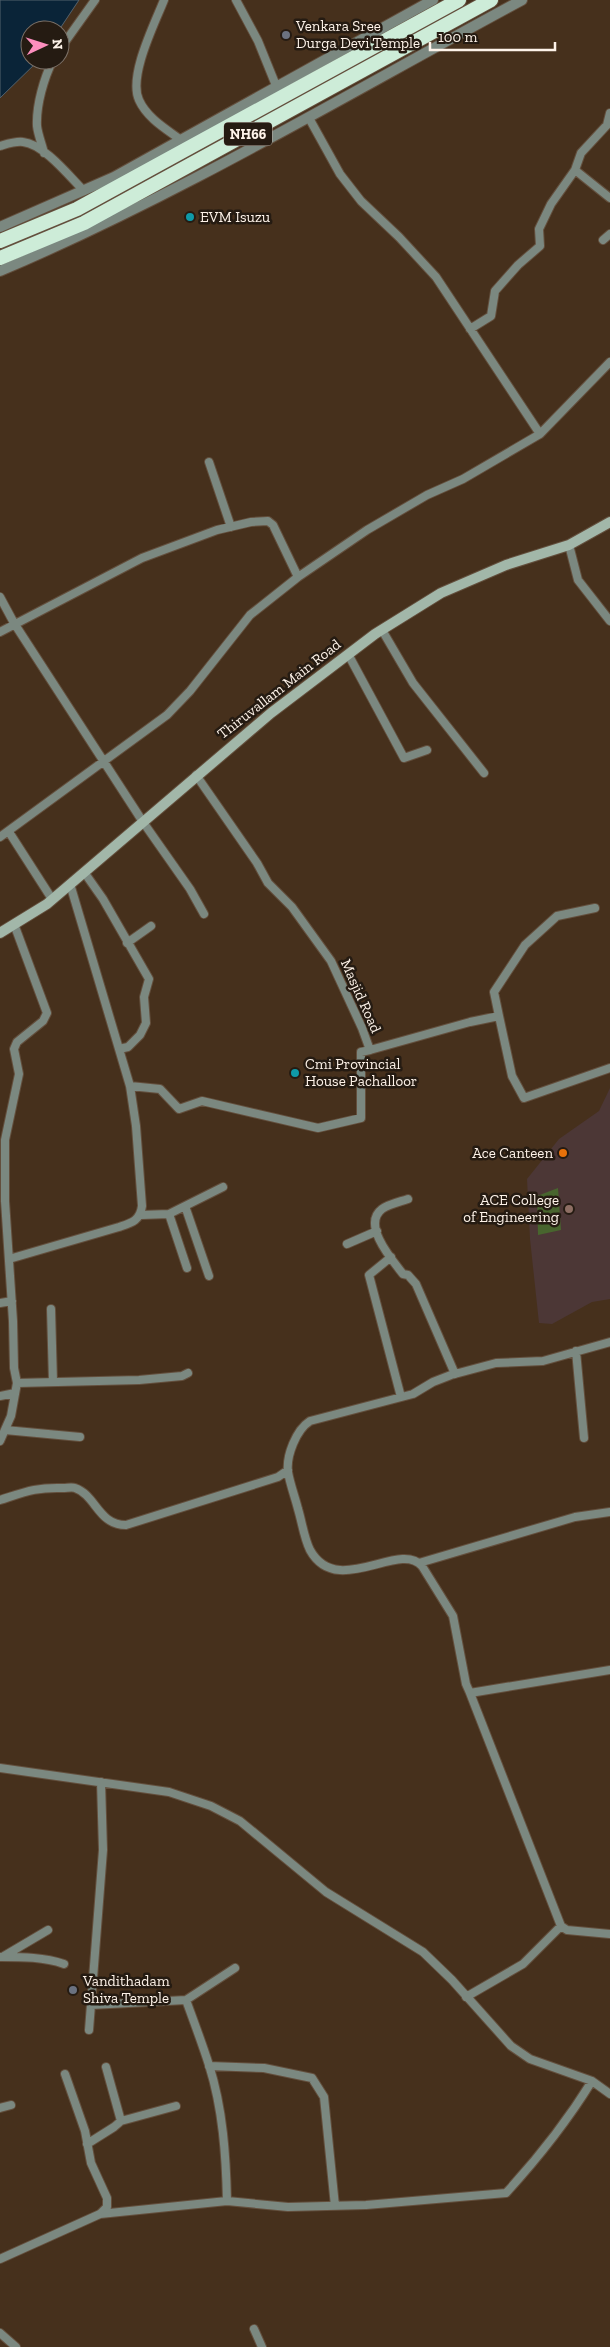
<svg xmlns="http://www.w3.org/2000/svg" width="610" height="2347" font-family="'Zilla Slab',serif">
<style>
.education{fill:#4c3736}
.park{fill:#48652e}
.water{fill:#0a2438;stroke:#53626d}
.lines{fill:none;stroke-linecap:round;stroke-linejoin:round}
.minor-casing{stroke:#634f3d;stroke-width:10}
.tertiary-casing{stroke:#634f3d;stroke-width:12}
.secondary-casing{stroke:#634f3d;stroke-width:12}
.trunk-casing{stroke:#634f3d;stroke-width:16}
.minor{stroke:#7b8880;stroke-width:8}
.tertiary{stroke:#7b8880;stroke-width:10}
.secondary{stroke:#a2b7a9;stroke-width:10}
.trunk{stroke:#cdecd8;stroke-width:14}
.worship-dot{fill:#6b7280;stroke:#251b12;stroke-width:2}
.culture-dot{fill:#0f9aa8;stroke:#251b12;stroke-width:2}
.food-dot{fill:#e8710a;stroke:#251b12;stroke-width:2}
.education-dot{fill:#8d6e63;stroke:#251b12;stroke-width:2}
.labels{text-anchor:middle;stroke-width:5;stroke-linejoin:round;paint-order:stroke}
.shield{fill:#251b12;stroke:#bdb2a8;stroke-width:1}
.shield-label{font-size:14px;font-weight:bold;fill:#fef3e9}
.poi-label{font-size:15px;fill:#fef3e9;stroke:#251b12;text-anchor:start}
.street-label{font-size:15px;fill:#fef3e9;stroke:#251b12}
</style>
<rect width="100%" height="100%" fill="#46301c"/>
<path class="education" d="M610,1088V1299L592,1302L552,1324L539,1323L530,1239L527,1179L559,1139L599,1111Z"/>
<path class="park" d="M558,1188L561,1230L538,1235L537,1196Z"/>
<path class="water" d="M0,0H79L59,30H30V60H39L0,98Z"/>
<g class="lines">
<g class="minor-casing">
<path id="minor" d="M164,0C155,23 128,76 139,100C147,118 166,129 181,140
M236,0L258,41L277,88
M60,49L95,0
M309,118L340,174L361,201L399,237L436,277L540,434
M0,146C7,144 16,141 23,142C44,144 70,177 84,191
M44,153C42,144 38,135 37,126C36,105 44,78 53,60
M575,170L610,198
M603,240L610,234
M470,329L491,316L495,291L518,265L540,246L539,229L551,204L575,170L581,153L607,125L610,113
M209,462L231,527
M569,545L578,580L610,621
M0,597L14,623L143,822L190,889L204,914
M382,630L413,683L484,773
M0,632L142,558L217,530L251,522L268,521L273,525L298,577
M348,654L404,758L427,750
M196,775L257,863L268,883L292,907L331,961L362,1028L370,1050L470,1022L499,1016L512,1076L524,1098L610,1068
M9,832L52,899
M0,837L167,715L190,691L250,615L298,577L367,530L427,495L463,479L540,434L610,362
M84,872L103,899L149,979L144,997L146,1023L140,1035L128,1047L119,1049
M127,943L151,926
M499,1016L494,992L525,945L557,916L595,908
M130,1086L160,1089L179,1109L202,1101L318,1128L361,1118V1052L370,1050
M408,1199C399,1202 389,1204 382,1209C361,1225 393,1261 403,1274L408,1275L416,1284L455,1374
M185,1206L209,1276
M169,1214L187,1268
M141,1215L169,1214L223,1187
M347,1244L377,1231
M391,1257L369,1275L401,1397
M9,1259L119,1227C131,1223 140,1221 142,1206L136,1126L130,1086L70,884
M0,1303L12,1301
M51,1309L53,1382
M610,1342L543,1361L496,1363L451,1375L433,1382L413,1394L310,1421C296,1430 286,1456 288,1472C290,1484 295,1497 298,1509C302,1522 304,1538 310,1550C337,1599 399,1540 422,1566L453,1616L466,1684L470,1693L610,1670
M576,1351L584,1438
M17,1383L139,1380L182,1376L188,1373
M0,1396L15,1393
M5,1430L80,1437
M0,1441L11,1416L17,1383L14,1368L13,1321L5,1201V1140L19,1074L14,1049L17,1042L43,1021L47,1013L14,924
M0,1500C25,1492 36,1487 63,1488C67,1488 72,1487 75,1488C96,1495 98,1525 126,1525L278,1477L288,1470
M419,1563L575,1517L610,1512
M470,1693L561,1926L567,1930L610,1934
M0,1768L169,1792L211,1806L240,1821L326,1892L423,1952L452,1980L511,2046L530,2059L592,2081L610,2094
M4,1956L48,1930
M1,1957C23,1957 44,1957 64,1964
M466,1997L523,1964L561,1926
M186,2000L235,1968
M91,2005L186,2000C194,2022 202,2043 209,2065C223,2109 226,2156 227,2201
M89,2030L103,1850L101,1782
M209,2066L264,2068L312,2078L324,2097L335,2206
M106,2067L121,2121
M0,2108L11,2105
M87,2144L114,2127L121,2121L176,2106
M100,2214L227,2201L288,2207L366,2205L506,2193C539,2157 566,2123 592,2081
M0,2259L100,2214L107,2207V2198L91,2163L85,2131L65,2074
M254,2329L262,2347
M0,2333L16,2347"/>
</g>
<g class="tertiary-casing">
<path id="tertiary" d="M0,227L114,177L433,0
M0,271C181,194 349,93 522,0"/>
</g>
<g class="secondary-casing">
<path id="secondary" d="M0,933L47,904L271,713L375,634L441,593L506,565L569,545L610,522"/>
</g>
<g class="trunk-casing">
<path id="trunk" d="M0,241L77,209L459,0
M0,258L84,223L491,0"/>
</g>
<use href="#minor" class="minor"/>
<use href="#tertiary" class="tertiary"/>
<use href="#secondary" class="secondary"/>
<use href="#trunk" class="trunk"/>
</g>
<g class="worship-dot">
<circle cx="286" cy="35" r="5"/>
<circle cx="73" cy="1990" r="5"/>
</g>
<g class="culture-dot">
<circle cx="190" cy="217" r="5"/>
<circle cx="295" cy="1073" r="5"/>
</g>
<circle class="food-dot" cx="563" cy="1153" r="5"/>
<circle class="education-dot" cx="569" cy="1209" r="5"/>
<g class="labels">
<rect class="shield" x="224" y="122.5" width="48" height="23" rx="4"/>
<g class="shield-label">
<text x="248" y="139">NH66</text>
</g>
<g class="poi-label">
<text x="296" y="31">Venkara Sree<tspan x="296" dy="17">Durga Devi Temple</tspan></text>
<text x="200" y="222">EVM Isuzu</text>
<text x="305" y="1069">Cmi Provincial<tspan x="305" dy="17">House Pachalloor</tspan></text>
<text x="553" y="1158" text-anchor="end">Ace Canteen</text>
<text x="559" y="1205" text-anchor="end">ACE College<tspan x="559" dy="17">of Engineering</tspan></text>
<text x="83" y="1986">Vandithadam<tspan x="83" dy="17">Shiva Temple</tspan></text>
</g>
<g class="street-label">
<text transform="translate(279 689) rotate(-38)" y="5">Thiruvallam Main Road</text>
<text transform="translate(361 996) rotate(66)" y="5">Masjid Road</text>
</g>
</g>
<g transform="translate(45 45) rotate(86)"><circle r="24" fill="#251b12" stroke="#7c7168"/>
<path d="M0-4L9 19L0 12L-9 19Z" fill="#fd8ebe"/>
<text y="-8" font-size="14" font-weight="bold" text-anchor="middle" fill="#fef3e9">N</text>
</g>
<path d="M430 42v8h125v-8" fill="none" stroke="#fef3e9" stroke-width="2.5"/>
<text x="438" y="42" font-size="15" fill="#fef3e9" stroke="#251b12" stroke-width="4" paint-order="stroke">100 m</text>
</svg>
